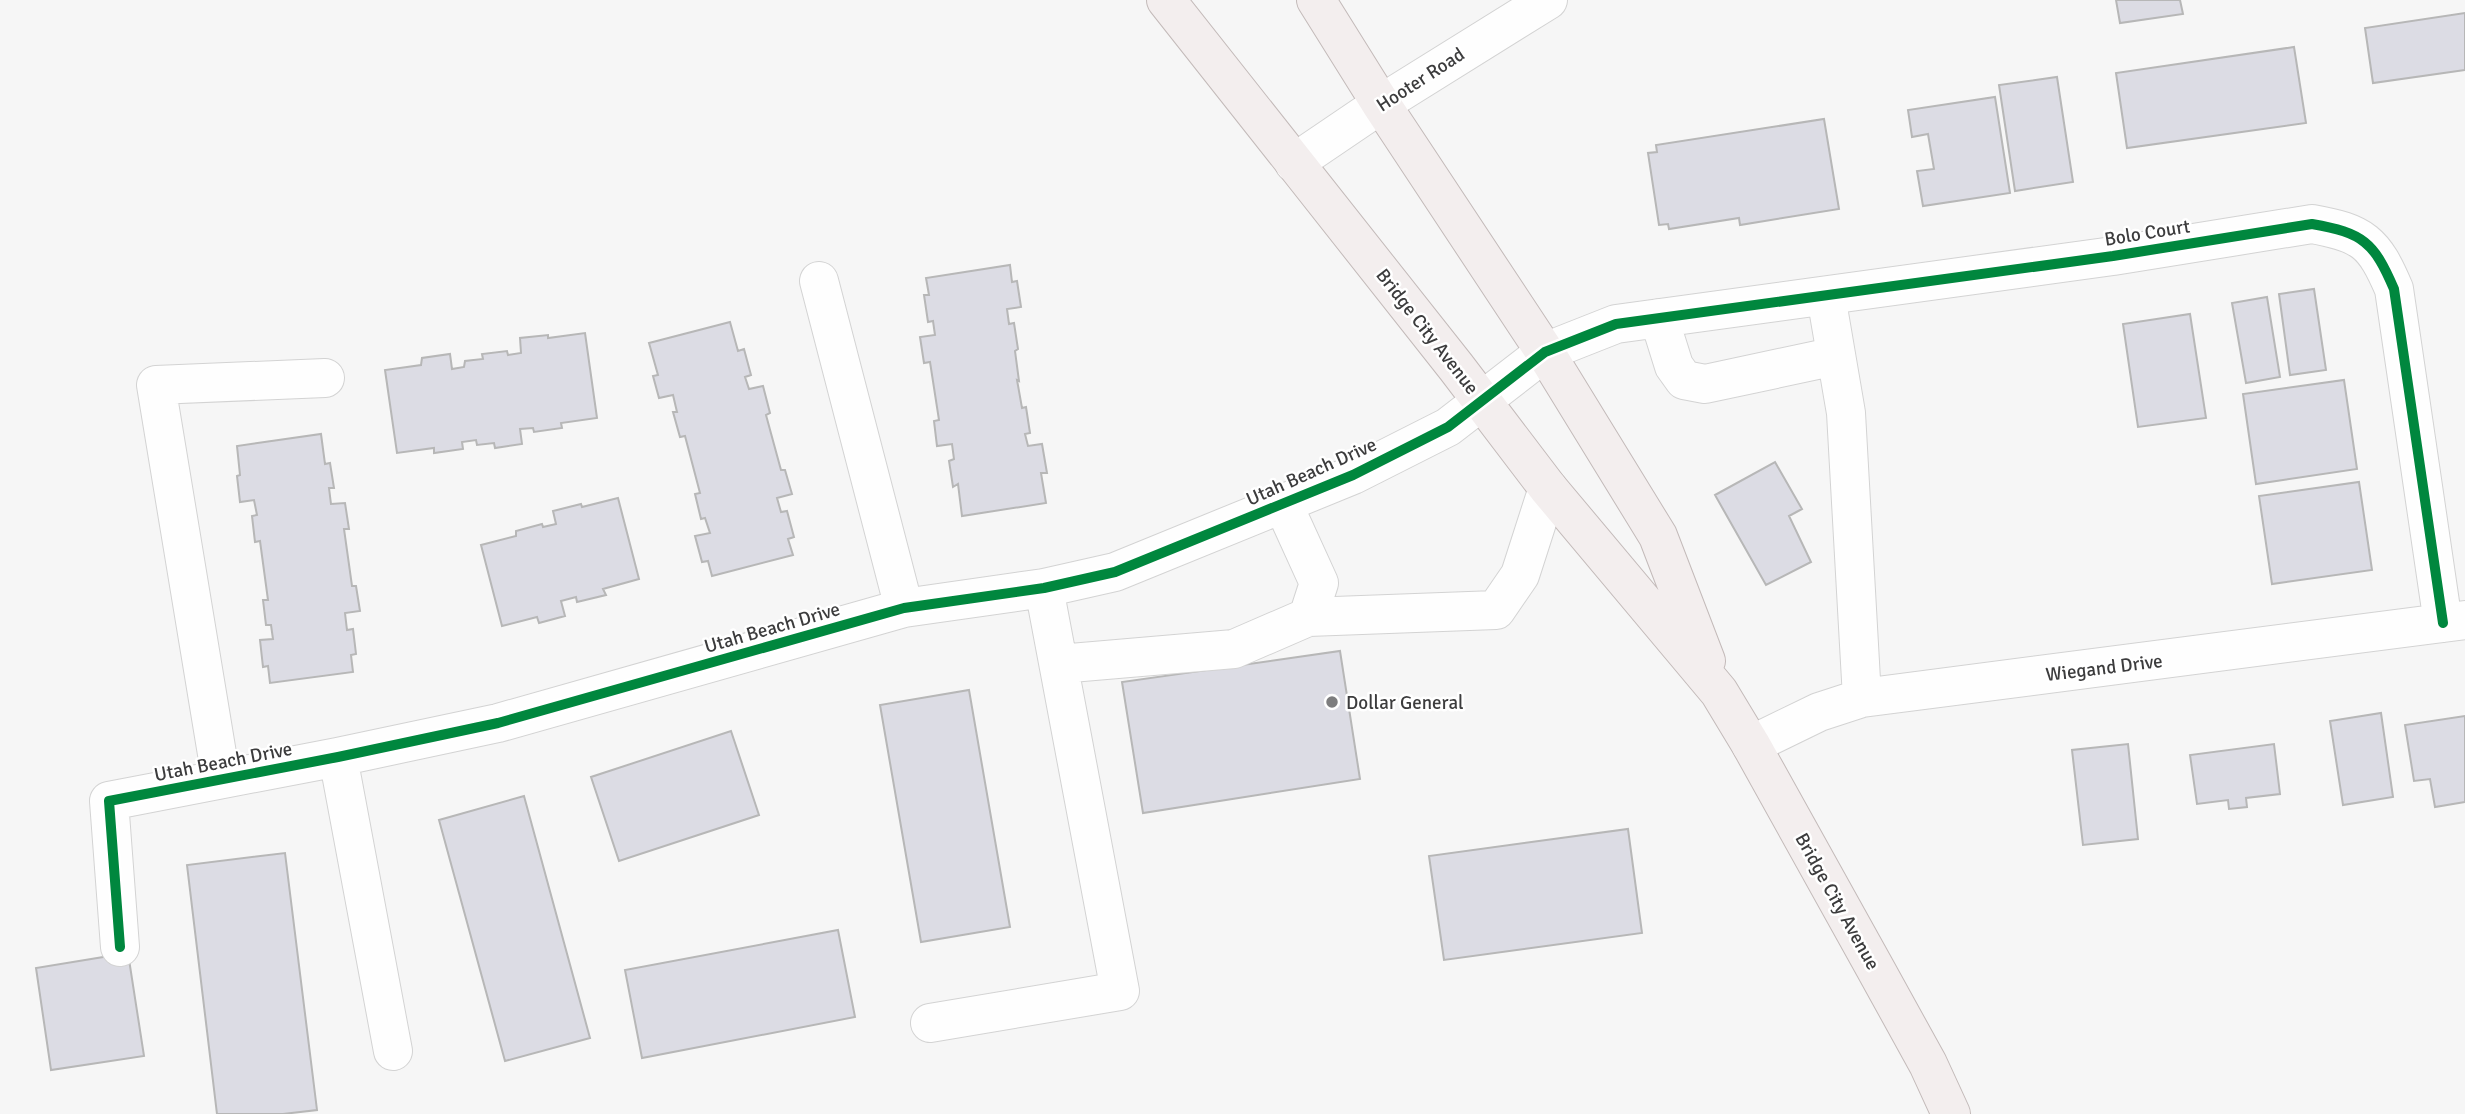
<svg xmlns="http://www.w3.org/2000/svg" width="2465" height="1114" font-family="Signika,sans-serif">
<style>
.building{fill:#dcdce4;stroke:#b7b7b7;stroke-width:2}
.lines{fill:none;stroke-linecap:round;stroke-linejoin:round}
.minor-casing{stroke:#d3d3d3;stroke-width:40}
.major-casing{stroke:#c3bab9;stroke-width:40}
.minor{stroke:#fefefe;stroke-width:38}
.major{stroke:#f3eeee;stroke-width:38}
.cycleway-casing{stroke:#fff;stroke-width:15}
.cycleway{stroke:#00873e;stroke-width:10}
.poi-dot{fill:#7d7d7e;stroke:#fff;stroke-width:2.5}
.labels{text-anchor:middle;stroke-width:5;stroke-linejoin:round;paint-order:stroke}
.street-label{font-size:19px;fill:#3c3c3d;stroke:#fff}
.poi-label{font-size:19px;fill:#3c3c3d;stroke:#fff;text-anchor:start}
</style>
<rect width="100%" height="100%" fill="#f6f6f6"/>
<path class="building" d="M2116,0H2180L2183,14L2120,23Z
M2465,13V70L2373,83L2365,28Z
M2294,47L2306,123L2127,148L2116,73Z
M2057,77L2073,182L2015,191L1999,85Z
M1995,97L2010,193L1923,206L1917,171L1934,169L1928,134L1912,137L1908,110Z
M1824,119L1839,209L1740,225L1739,218L1669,229L1668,224L1659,225L1648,153L1657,152L1656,145Z
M1010,265L1012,282L1017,281L1021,307L1007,309L1009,324L1014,323L1018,349L1015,351L1019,381L1017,380L1022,408L1026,407L1030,433L1025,434L1028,446L1042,444L1047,473H1041L1046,503L962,516L958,484L953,487L949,461L954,459L952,444L937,446L934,421L939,420L930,362L924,363L920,337L935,335L933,321L928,322L924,295H929L926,278Z
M2314,289L2326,370L2290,375L2279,294Z
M2267,297L2280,377L2246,383L2232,303Z
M2190,314L2206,418L2138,427L2123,324Z
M730,322L738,351L744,349L751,375L745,377L749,389L763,386L770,413L766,415L781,470H785L792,494L777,498L781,512L787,511L794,537L788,539L793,555L712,576L708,561L702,562L695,536L710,533L705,518L701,519L695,494L700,493L685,436L680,437L673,412H677L673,395L659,398L653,376L658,375L649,343Z
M585,333L597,418L561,423L562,428L534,432L533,428L520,429L522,444L495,448L494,443L477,445L476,440L462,442L463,449L434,453V448L397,453L385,370L421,365L422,358L450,354L452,369L464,367L465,361L483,359L482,354L507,351L508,355L521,353L520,338L548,335V338Z
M2344,380L2357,469L2256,484L2243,394Z
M321,434L325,464L330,463L334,488H329L331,504L345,503L349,529H344L352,586H356L360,611L345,613L347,630L353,629L356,654L351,655L353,672L270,683L268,666L263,667L260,640L273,639L271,625H266L263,600H268L260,541L255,542L252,516L257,515L254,500L240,502L237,476L240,475L237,446Z
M1775,462L1802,509L1789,516L1811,562L1766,585L1715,495Z
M2359,482L2372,570L2272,584L2259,496Z
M618,498L639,579L603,589L606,595L577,602L576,597L561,601L565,616L539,623L537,617L502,626L481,545L516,536V531L542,524L543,527L556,524L553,511L581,504L582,507Z
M1340,651L1360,779L1143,813L1122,682Z
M969,690L1010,927L921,942L880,705Z
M2381,713L2393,797L2343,805L2330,721Z
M2465,716V802L2435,807L2430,779L2414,781L2405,725Z
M731,731L759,815L619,861L591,777Z
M2128,744L2138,839L2083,845L2072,750Z
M2274,744L2280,794L2246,798L2247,807L2229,809L2228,800L2197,804L2190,755Z
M524,796L590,1038L505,1061L439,820Z
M1628,829L1642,933L1444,960L1429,856Z
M285,853L317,1110L283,1114H217L187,865Z
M838,930L855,1017L642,1058L625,970Z
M128,953L144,1056L51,1070L36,968Z"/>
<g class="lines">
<g class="minor-casing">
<path id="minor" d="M1294,163L1381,104L1548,0
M819,281L904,608
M1826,296L1846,413L1862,698
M1659,318L1674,366L1684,380L1705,384L1836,356
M1308,617L1496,610L1520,575L1548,488
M1059,664L1234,649L1308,617L1319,583L1283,504
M1751,745L1819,712L1862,698L2465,620
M338,757L393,1051
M221,778L156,385L325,378
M120,947L109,801L338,757L498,723L904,608L1044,588L1115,572L1353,475L1448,427L1545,352L1616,324L2113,256L2312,224C2363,233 2374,242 2394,289L2443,623
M930,1023L1120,991L1044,588"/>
</g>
<g class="major-casing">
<path id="major" d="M1166,0L1456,367L1548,488L1719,692L1751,745L1875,968L1928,1064L1951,1114
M1316,0L1381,104L1545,352L1658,536L1706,661"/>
</g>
<use href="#minor" class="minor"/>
<use href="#major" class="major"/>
<g class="cycleway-casing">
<path id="cycleway" d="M120,947L109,801L338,757L498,723L904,608L1044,588L1115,572L1353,475L1448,427L1545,352L1616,324L2113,256L2312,224C2363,233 2374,242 2394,289L2443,623"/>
</g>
<use href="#cycleway" class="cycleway"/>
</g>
<circle class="poi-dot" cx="1332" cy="702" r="7"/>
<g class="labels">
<g class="street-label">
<text transform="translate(1420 79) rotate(-33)" y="7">Hooter Road</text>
<text transform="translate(2147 232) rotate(-9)" y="7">Bolo Court</text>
<text transform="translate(1428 331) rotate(52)" y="7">Bridge City Avenue</text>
<text transform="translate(1311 471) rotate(-24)" y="7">Utah Beach Drive</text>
<text transform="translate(772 627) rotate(-16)" y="7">Utah Beach Drive</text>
<text transform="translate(2104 667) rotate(-7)" y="7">Wiegand Drive</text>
<text transform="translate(223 761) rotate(-11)" y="7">Utah Beach Drive</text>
<text transform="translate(1838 901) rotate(61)" y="7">Bridge City Avenue</text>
</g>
<g class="poi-label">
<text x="1346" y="709">Dollar General</text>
</g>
</g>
</svg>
